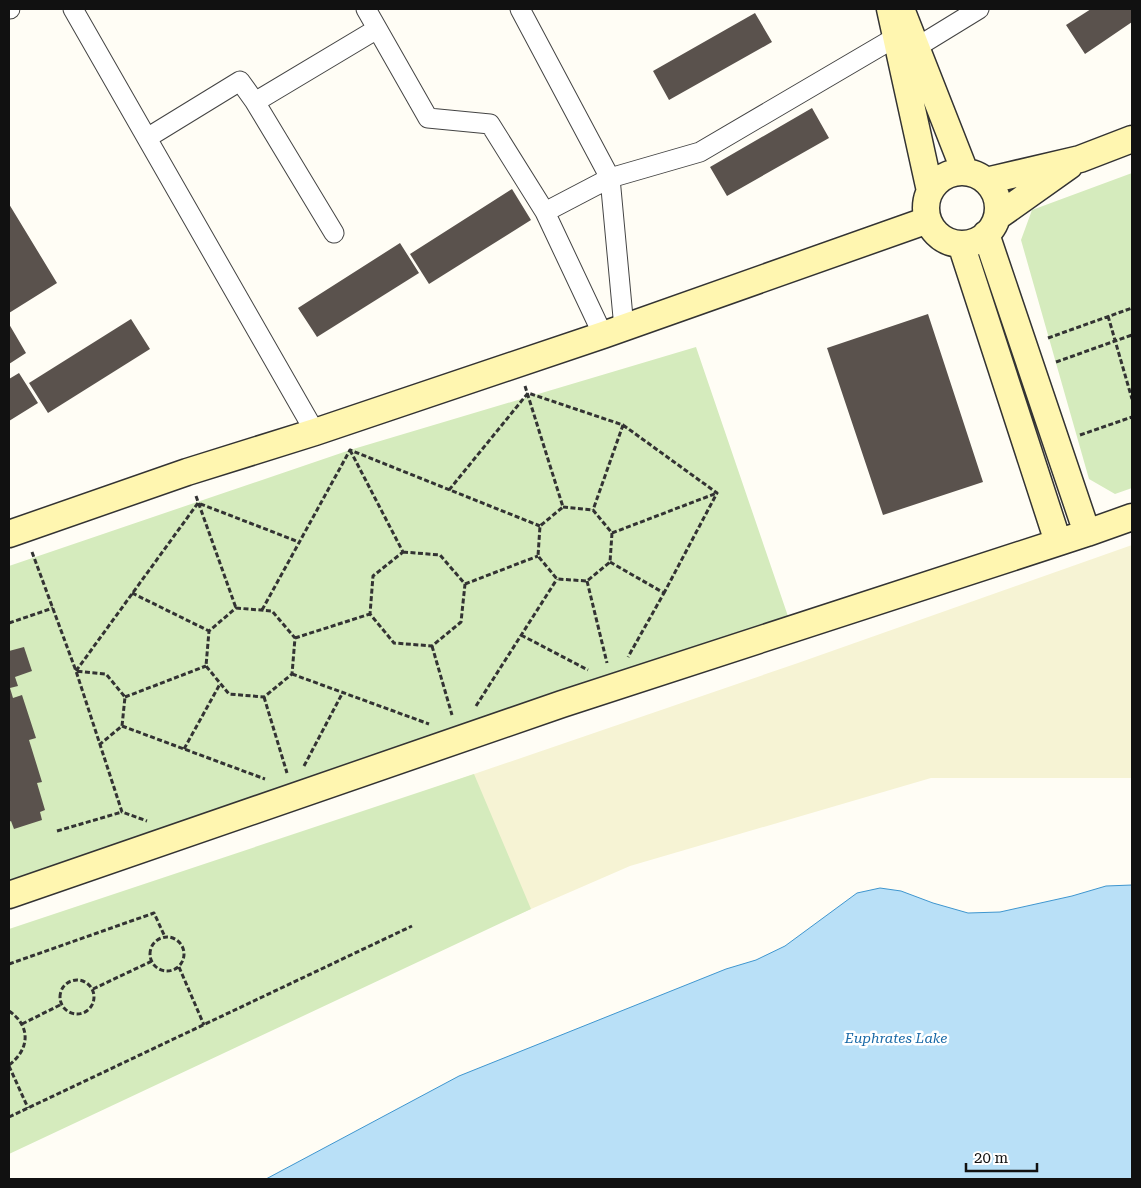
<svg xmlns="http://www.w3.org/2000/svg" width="1141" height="1188" font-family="'Roboto Serif',serif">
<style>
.farmland{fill:#f6f3d4}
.green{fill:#d5ebbd}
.water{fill:#b9e0f7;stroke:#3f96cf}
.building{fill:#5a524d}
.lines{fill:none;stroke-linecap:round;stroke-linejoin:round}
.street-casing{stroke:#444;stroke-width:21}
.secondary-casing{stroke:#333;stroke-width:29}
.path{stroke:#333;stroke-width:3;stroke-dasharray:5 2.5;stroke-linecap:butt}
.street{stroke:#fff;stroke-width:19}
.secondary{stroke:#fff6b0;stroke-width:26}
.labels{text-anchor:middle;stroke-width:5;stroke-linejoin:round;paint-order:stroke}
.water-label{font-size:14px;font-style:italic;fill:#1768a6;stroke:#fff}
</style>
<rect width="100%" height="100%" fill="#fffdf5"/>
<path class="farmland" d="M1132,545V778H931L630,866L205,1051L264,846L798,663Z"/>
<path class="green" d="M1132,173V488L1115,494L1089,479L1021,240L1032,210Z
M696,347L791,625L9,882V566L350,450Z
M474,774L531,909L9,1154V929Z"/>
<path class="water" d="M1132,885V1179H266L459,1076L726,969L756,960L785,946L857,893L880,888L901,891L933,903L968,913L1000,912L1072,896L1106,886Z"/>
<path class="building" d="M1091,9H1132V22L1085,54L1066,25Z
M755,13L772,42L669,100L653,71Z
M812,108L829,138L727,196L710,167Z
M512,189L531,220L429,284L410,254Z
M9,204L57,283L9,313Z
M400,243L419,273L317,337L298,308Z
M928,314L983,482L883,515L827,348Z
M131,319L150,349L48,413L29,383Z
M9,324L26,353L9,364Z
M19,373L38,403L9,421V379Z
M24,647L32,671L15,677L18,686L10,688L13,698L22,695L36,738L29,740L42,782L37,783L45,810L40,812L42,820L14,829L11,821L9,822V651Z"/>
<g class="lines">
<g class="street-casing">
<path id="street" d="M9,9H10
M73,9L315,432
M366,9L428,118L490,124L545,212L603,335
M520,9L610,178L545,212
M917,47L979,9
M255,102L334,233
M147,138L240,81L255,102L377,29
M624,328L610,178L700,152L896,37"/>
</g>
<g class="secondary-casing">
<path id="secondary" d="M890,9L930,191
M903,14L965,172
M926 208a36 36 0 1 1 72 0a36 36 0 1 1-72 0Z
M986,181L1080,159L1132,139
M997,217L1069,166
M986,234L1087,533
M961,244L1058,542
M9,534L187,472L315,432L603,335L928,220
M9,895L562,704L1087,533L1132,517"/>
</g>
<path class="path" d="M1108,316L1132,399
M1048,338L1132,308
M1056,362L1132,335
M525,386L563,507
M623,425L717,493L664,593
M1080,435L1132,417
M350,450L403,552
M449,490L528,393L623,425L593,510
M196,496L236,608
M563,507L593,510L612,533L610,562L587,581L557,579L538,556L540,526Z
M612,533L717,493
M32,552L76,671
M403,552L440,555L465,584L461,622L432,646L394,643L370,614L373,576Z
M610,562L664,593L628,657
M587,581L607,663
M465,584L538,556
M132,593L209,631
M236,608L272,611L295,638L292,674L264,697L229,694L206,666L209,631Z
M262,610L350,450L540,526
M9,623L53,608
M521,635L588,670
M295,638L370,614
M432,646L452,715
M76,671L198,503L299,542
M292,674L429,724
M125,697L206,666
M264,697L287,773
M476,706L557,579
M122,726L265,779
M99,745L122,726L125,697L106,674L76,671L122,812L147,821
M184,749L220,684
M304,766L343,692
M57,831L122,812
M150 954a17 17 0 1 1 34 0a17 17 0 1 1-34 0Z
M9,964L154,913L165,937
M179,967L204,1025
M60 997a17 17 0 1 1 34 0a17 17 0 1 1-34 0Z
M93,989L152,961
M9,1011C31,1026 30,1049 9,1065
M22,1024L62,1004
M9,1066L28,1108
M9,1117L412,926"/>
<use href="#street" class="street"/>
<use href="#secondary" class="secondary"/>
</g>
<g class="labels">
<g class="water-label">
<text x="896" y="1043">Euphrates Lake</text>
</g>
</g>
<rect width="1141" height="1188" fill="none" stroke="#111111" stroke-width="20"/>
<path d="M966 1163v8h71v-8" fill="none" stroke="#111111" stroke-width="2.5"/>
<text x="974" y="1163" font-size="15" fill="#111111" stroke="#ffffff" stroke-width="4" paint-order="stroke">20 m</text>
</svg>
